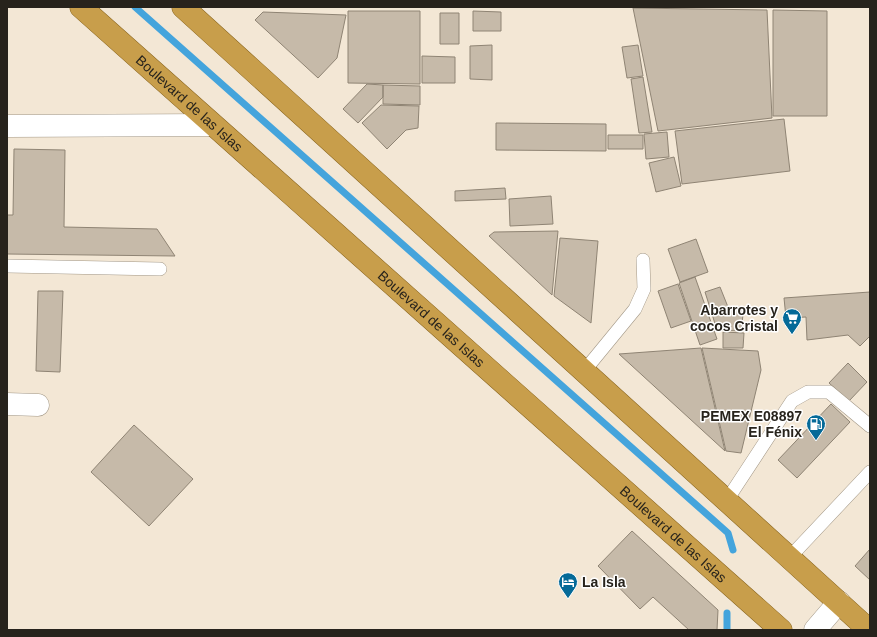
<svg xmlns="http://www.w3.org/2000/svg" width="877" height="637" font-family="Arial,sans-serif">
<style>
.lines{fill:none;stroke-linecap:round;stroke-linejoin:round}
.stream{stroke:#44a4dc;stroke-width:7}
.building{fill:#c6baa9;stroke:#8f8474}
.service-casing{stroke:#a29786;stroke-width:14}
.minor-casing{stroke:#a29786;stroke-width:23}
.trunk-casing{stroke:#87631d;stroke-width:23}
.service{stroke:#fff;stroke-width:13}
.minor{stroke:#fff;stroke-width:22}
.trunk{stroke:#c89e4b;stroke-width:22}
.labels{text-anchor:middle;stroke-width:3;stroke-linejoin:round;paint-order:stroke}
.street-label{font-size:14px;fill:#27231c;stroke:#fff}
.poi-label{font-size:14px;font-weight:bold;fill:#27231c;stroke:#fff;text-anchor:end}
</style>
<rect width="100%" height="100%" fill="#f3e7d5"/>
<g class="lines">
<path class="stream" d="M135,7L728,533L733,550
M727,630V613"/>
</g>
<path class="building" d="M633,8L767,10L772,118L658,131Z
M773,10L827,11V116H773Z
M348,11H420V84L348,83Z
M473,11L501,12V31H473Z
M263,12L346,15L337,58L318,78L255,20Z
M440,13H459V44H440Z
M492,45V80L470,79V46Z
M638,45L643,76L627,78L622,47Z
M422,56L455,57V83H422Z
M643,77L652,132L639,133L631,79Z
M367,84L383,85V97L358,123L343,109Z
M383,85L420,86V105L383,104Z
M381,105L419,106L418,128L406,130L387,149L362,123Z
M784,119L790,171L682,184L675,131Z
M496,123L606,124V151L496,150Z
M667,132L669,157L646,159L644,134Z
M608,135H643V149H608Z
M14,149L65,150L64,227L157,229L175,256L7,254V215H13Z
M674,157L681,186L656,192L649,163Z
M505,188L506,199L455,201V191Z
M551,196L553,224L510,226L509,199Z
M558,231L552,295L489,236L494,232Z
M560,238L598,241L591,323L554,296Z
M696,239L708,272L680,282L668,249Z
M695,277L717,339L700,345L679,283Z
M678,284L691,321L671,328L658,291Z
M720,287L728,307H744L741,331L717,330L705,292Z
M38,291H63L60,372L36,371Z
M870,292V336L860,346L848,335L807,340L806,317L786,318L784,298Z
M723,332L744,333L743,348H723Z
M701,348L725,451L619,354Z
M702,348L758,351L761,370L741,453L726,451Z
M848,363L867,382L849,401L829,383Z
M831,404L850,422L797,478L778,460Z
M134,425L193,479L149,526L91,472Z
M632,531L718,610L717,630H689L653,597L640,609L598,566Z
M870,549V580L855,566Z"/>
<g class="lines">
<g class="service-casing">
<path id="service" d="M7,266L160,269
M585,370L635,309L644,289L643,260
M727,500L792,401L808,392H829L870,426
M790,557L870,472"/>
</g>
<g class="minor-casing">
<path id="minor" d="M7,126L213,125
M7,404L38,405
M815,630L839,602"/>
</g>
<g class="trunk-casing">
<g id="trunk">
<path id="s1" d="M81,7L781,630"/>
<path d="M183,7L869,630"/>
</g>
</g>
<use href="#service" class="service"/>
<use href="#minor" class="minor"/>
<use href="#trunk" class="trunk"/>
</g>
<defs>
<g id="supermarket-pin" transform="scale(1)"><path d="M0 17L-7.5 6A9.5 9.5 0 1 1 7.5 6Z" fill="#056a98" stroke="#fff"/><path d="M-6-5.5h2.5l.6 2H6L4.5 2H-2.5L-4.4-4H-6ZM-1.5 3.2a1.3 1.3 0 1 0 .1 0ZM3 3.2a1.3 1.3 0 1 0 .1 0Z" fill="#fff"/></g>
<g id="fuel-pin" transform="scale(1)"><path d="M0 17L-7.5 6A9.5 9.5 0 1 1 7.5 6Z" fill="#056a98" stroke="#fff"/><path d="M-5.5-6h7V0h2V4h1.3V-2.5L3-4.5l.8-.8L6-3V5H2.5V1h-1V6h-7ZM-4.2-4.7v3.2H.2V-4.7Z" fill="#fff"/></g>
<g id="hotel-pin" transform="scale(1)"><path d="M0 17L-7.5 6A9.5 9.5 0 1 1 7.5 6Z" fill="#056a98" stroke="#fff"/><path d="M-6-4.5h1.5V1H6V5H4.5V3h-9V5H-6ZM-4 0a1.8 1.8 0 1 1 3.6 0ZM.5 0V-2.5h3Q6-2.5 6 0Z" fill="#fff"/></g>
</defs>
<g fill-rule="evenodd">
<use href="#supermarket-pin" x="792" y="318"/>
<use href="#fuel-pin" x="816" y="424"/>
<use href="#hotel-pin" x="568" y="582"/>
</g>
<g class="labels">
<g class="street-label">
<text dy="5" stroke="none"><textPath href="#s1" startOffset="145">Boulevard de las Islas</textPath></text>
<text dy="5" stroke="none"><textPath href="#s1" startOffset="469">Boulevard de las Islas</textPath></text>
<text dy="5" stroke="none"><textPath href="#s1" startOffset="793">Boulevard de las Islas</textPath></text>
</g>
<g class="poi-label">
<text x="778" y="315">Abarrotes y<tspan x="778" dy="16">cocos Cristal</tspan></text>
<text x="802" y="421">PEMEX E08897<tspan x="802" dy="16">El Fénix</tspan></text>
<text x="582" y="587" text-anchor="start">La Isla</text>
</g>
</g>
<rect width="877" height="637" fill="none" stroke="#27231c" stroke-width="16"/>
</svg>
